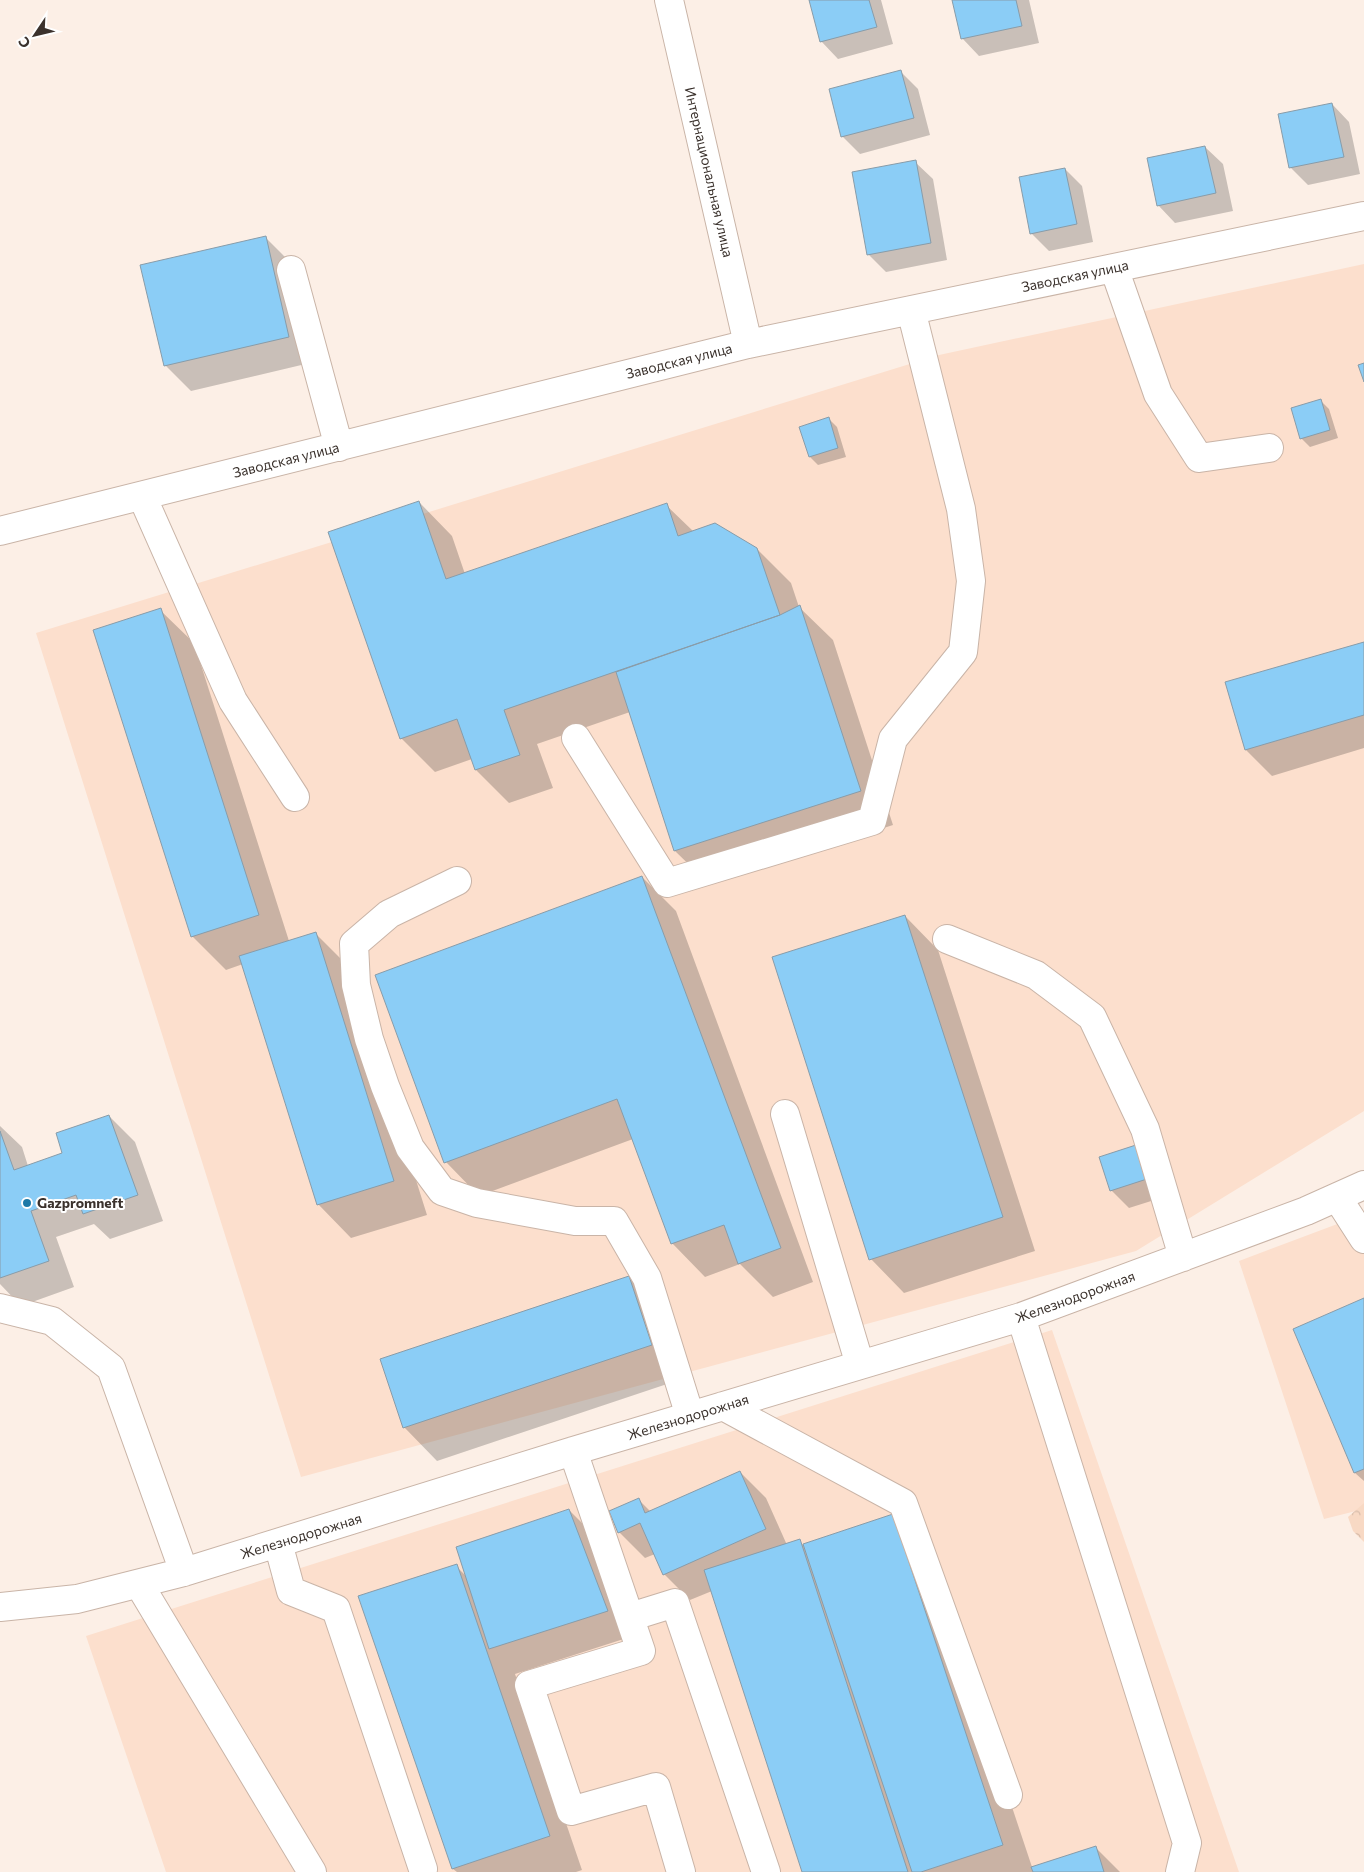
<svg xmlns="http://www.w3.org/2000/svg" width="1364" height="1872" font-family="Commissioner,sans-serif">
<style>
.built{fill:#fcdfcd}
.forest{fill:url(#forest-crowns)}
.shadow{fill:#0003}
.building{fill:#8bcdf6;stroke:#889ca9}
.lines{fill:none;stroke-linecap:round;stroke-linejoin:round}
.minor-casing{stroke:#c9b4a7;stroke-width:30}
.minor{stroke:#fff;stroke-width:28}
.poi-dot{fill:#1d79a7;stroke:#fff;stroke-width:2}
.labels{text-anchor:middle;stroke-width:4;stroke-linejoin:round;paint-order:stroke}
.street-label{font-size:14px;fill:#3b322d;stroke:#fff}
.poi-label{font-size:14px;font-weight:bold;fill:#3b322d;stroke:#fff;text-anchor:start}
</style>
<defs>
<pattern id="forest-crowns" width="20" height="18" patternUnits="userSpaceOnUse" patternTransform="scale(1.25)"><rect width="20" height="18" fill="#f8d9c4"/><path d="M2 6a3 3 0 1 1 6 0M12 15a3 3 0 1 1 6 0" fill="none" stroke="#d6bba9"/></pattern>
</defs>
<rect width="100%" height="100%" fill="#fcefe6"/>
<path class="built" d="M1364,264V1111L1136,1251L301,1477L36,633L939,355Z
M1364,1214V1509L1324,1519L1239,1261Z
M1052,1330L1239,1872H166L86,1636Z"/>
<path class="forest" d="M1364,1503V1542L1353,1531L1348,1517Z"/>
<path class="shadow" d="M810,0H881L893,44L838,59L821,41Z
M953,0H1029L1039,43L979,56L962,38Z
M901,72L918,89L930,135L860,154L842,136Z
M1332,104L1349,122L1360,174L1308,185L1290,167Z
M1205,147L1223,164L1233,211L1175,223L1158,205Z
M915,162L933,179L947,260L886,272L868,254Z
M1065,169L1082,186L1093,242L1049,251L1031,233Z
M265,237L291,263L314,362L191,391L165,365Z
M1320,400L1329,409L1338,438L1310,447L1301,438Z
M829,419L837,427L846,457L818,465L810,457Z
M419,502L452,536L465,574L666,505L694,532L757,549L791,583L799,607L833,640L893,825L709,884L675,851L630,712L537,744L553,788L509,803L476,770L472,759L435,772L401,738Z
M160,610L194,643L289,941L315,933L349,967L427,1215L351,1238L318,1204L243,964L226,970L192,936Z
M1364,643V748L1272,776L1246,750L1227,683Z
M642,877L676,911L813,1282L773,1297L740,1264L705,1277L672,1243L633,1139L479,1196L446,1162Z
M905,916L938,950L1035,1251L904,1293L871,1259Z
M109,1116L135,1142L163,1221L110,1239L94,1224L56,1237L74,1287L21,1306L0,1284V1126L22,1147L28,1166L64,1154Z
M1139,1145L1167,1196L1129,1208L1112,1191L1100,1158Z
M629,1278L662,1311L685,1378L437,1461L404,1427Z
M1364,1300V1481L1355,1473L1294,1329Z
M740,1472L766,1498L787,1545L799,1541L803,1545L892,1515L926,1549L1032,1867L1095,1847L1120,1872H803L712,1591L690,1600L664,1574L655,1554L645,1558L619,1532L639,1500L651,1512Z
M569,1510L595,1536L633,1636L515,1674L582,1870L576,1872H457L453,1869L360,1597L456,1566L467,1577Z"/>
<path class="building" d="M809,0H869L877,27L820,42Z
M952,0H1016L1022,26L961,39Z
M901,70L914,118L841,137L829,89Z
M1332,103L1344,157L1289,168L1278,114Z
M1205,146L1216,193L1157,206L1147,158Z
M916,160L931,243L867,255L852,172Z
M1065,168L1077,224L1030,234L1019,177Z
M266,236L289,337L164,366L140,265Z
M1364,363V382L1358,365Z
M1321,399L1330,430L1300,439L1291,408Z
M829,417L838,448L809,457L799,427Z
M419,501L446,579L667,503L678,536L715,523L757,548L780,615L504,710L520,755L475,770L457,719L400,739L328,532Z
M800,605L861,791L674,851L616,672L780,615Z
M161,608L259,915L191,937L93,630Z
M1364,642V715L1245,750L1225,682Z
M642,876L781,1248L738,1264L724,1225L671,1244L617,1099L444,1163L375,975Z
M905,915L1003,1217L869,1260L772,957Z
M316,932L394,1181L317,1205L239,956Z
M109,1115L138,1195L83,1214L76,1195L31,1211L49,1261L0,1278V1131L14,1170L62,1153L56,1133Z
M1139,1144L1150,1178L1110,1191L1099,1157Z
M629,1276L652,1345L403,1428L380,1359Z
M1364,1298V1469L1354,1473L1293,1329Z
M740,1471L766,1529L663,1575L640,1523L618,1533L609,1511L639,1498L645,1513Z
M569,1509L608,1611L489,1649L456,1547Z
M893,1514L1003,1845L921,1872H912L803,1544Z
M800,1539L908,1872H802L704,1570Z
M457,1564L550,1836L452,1869L358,1596Z
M1096,1846L1104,1872H1033L1031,1867Z"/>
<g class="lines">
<g class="minor-casing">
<path id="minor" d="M669,0L748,344
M1114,268L1158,394L1199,458L1269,448
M291,270L339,447
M142,496L233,701L295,797
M0,531L748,344L1364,216
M576,738L667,883L872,821L893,739L963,652L971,581L961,509L911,310
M457,881L389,914L354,944L356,985L369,1039L385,1086L410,1148L442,1191L477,1203L575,1221H614L647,1278L690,1416
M947,939L1036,975L1092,1017L1145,1129L1183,1257
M785,1114L860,1365
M1337,1197L1364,1239
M0,1308L52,1321L111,1368L184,1572
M1021,1317L1187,1843L1180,1872
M723,1406L903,1503L1008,1795
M573,1451L641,1651L529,1685L571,1811L656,1787L681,1872
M278,1543L291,1591L336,1609L423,1869
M139,1584L312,1872
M0,1607L77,1599L184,1572L573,1451L1021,1317L1306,1211L1364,1185
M630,1617L675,1603L766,1872"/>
</g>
<use href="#minor" class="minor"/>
</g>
<circle class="poi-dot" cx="27" cy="1203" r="5"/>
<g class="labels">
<g class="street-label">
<text transform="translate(709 172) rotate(77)" y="5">Интернациональная улица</text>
<text transform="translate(1075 276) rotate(-12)" y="5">Заводская улица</text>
<text transform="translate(679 361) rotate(-14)" y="5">Заводская улица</text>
<text transform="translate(286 460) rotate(-14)" y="5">Заводская улица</text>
<text transform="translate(1075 1297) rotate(-20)" y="5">Железнодорожная</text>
<text transform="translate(688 1417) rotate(-17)" y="5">Железнодорожная</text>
<text transform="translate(301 1536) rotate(-17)" y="5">Железнодорожная</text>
</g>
<g class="poi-label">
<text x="37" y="1208">Gazpromneft</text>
</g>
</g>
<g transform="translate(35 35) rotate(235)" stroke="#ffffff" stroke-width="4" paint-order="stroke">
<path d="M0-4L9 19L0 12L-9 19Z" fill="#3b322d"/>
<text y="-8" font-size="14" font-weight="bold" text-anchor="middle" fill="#3b322d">С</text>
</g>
</svg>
